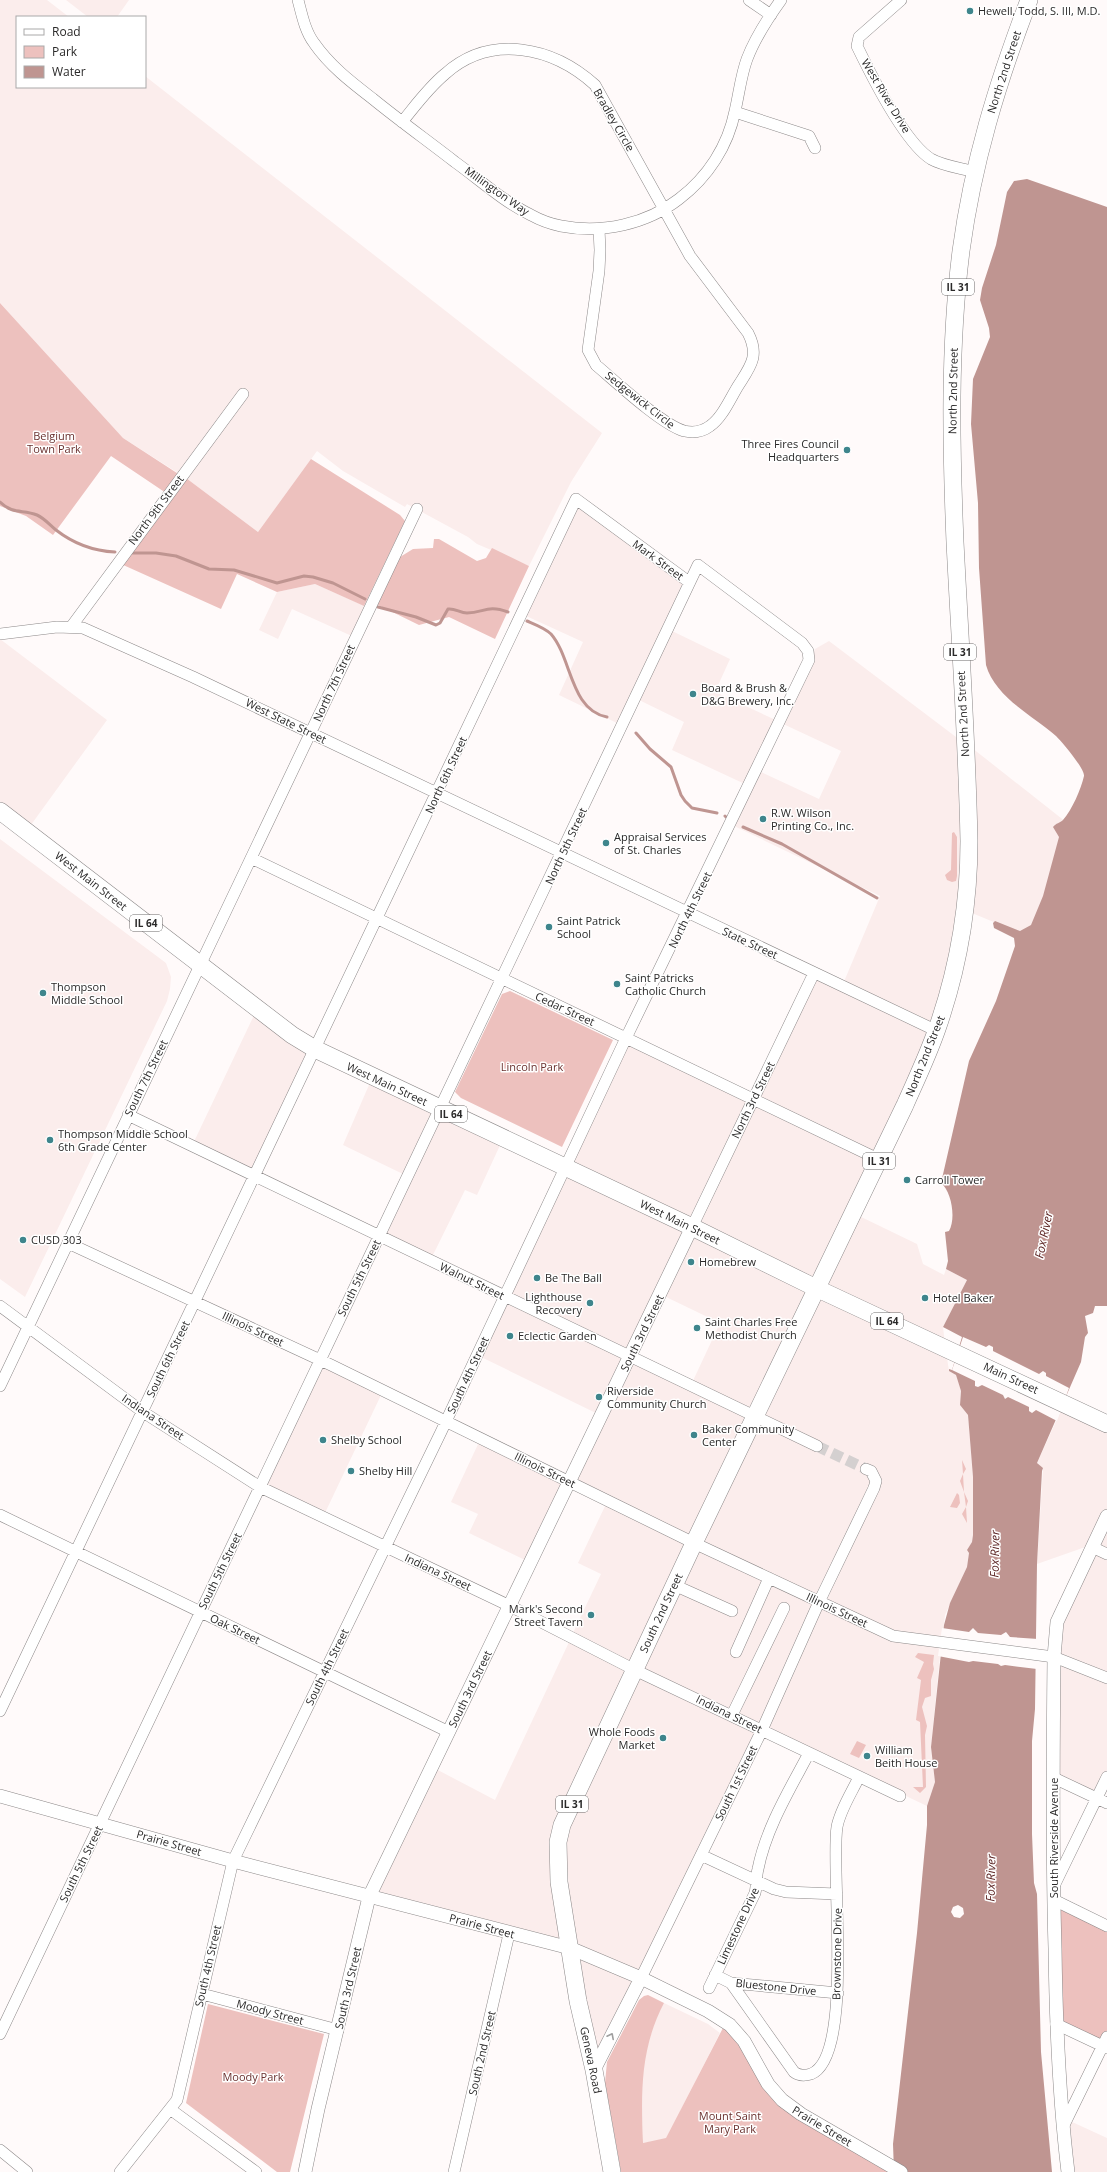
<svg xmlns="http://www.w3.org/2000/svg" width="1107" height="2172" font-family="'Open Sans',sans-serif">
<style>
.built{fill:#fbedec}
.green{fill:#edc1be}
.water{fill:#bf9591;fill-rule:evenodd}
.pier{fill:#fffafa}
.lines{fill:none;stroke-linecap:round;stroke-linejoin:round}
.stream{stroke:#bf9591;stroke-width:3}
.minor-tunnel{stroke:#d4d0d0;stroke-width:11;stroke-dasharray:11 5.5;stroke-linecap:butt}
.minor-casing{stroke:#8c8888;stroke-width:12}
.tertiary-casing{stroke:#8c8888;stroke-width:14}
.primary-casing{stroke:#8c8888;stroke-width:18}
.minor{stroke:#fff;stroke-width:11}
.tertiary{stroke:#fff;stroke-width:13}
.primary{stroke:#fff;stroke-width:17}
.oneway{stroke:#9f9f9f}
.poi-dot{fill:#3e858c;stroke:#fff;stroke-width:1.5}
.labels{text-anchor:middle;stroke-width:3;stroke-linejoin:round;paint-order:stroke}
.shield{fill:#fff;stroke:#6a6969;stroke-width:1}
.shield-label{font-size:10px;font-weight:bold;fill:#2a2929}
.poi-label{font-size:11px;fill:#2a2929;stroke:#fff;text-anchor:start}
.street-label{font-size:11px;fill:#2a2929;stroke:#fff}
.park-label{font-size:11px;fill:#6a312f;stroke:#fff}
.water-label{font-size:12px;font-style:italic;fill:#5c2524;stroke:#fff}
</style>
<rect width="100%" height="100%" fill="#fffafa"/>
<path class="built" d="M0,0H47L69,17H17V87H145V76L602,433L571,482L529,566L477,544L468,537L407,504L405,507L343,471L317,451L258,532L186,478L123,438L0,303Z
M66,0H129L117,17H88Z
M576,503L687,583L621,725L559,695L583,642L524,615Z
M315,584L367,607L354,637L292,609L278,639L259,630L277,592Z
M670,630L730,659L715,692L778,721L747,785L672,750L684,722L637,699Z
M0,639L107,720L28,829L0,809Z
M829,641L960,740L963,896L935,1028L843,984L880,896L732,825L759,771L819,799L841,751L781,723L815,649Z
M967,744L1066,822L1035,939L967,911Z
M0,839L166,963L171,977L170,989L167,1001L25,1297L0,1279Z
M815,976L933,1033L878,1156L756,1098Z
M256,1011L311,1050L250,1176L191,1148Z
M628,1041L751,1100L691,1224L567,1168Z
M372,1078L435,1109L405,1175L343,1145Z
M754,1102L877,1161L855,1214L917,1244L923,1264L944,1275L946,1269L967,1280L943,1327L945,1344L696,1226Z
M439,1110L502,1141L477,1195L465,1190L431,1259L381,1236Z
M565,1172L689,1228L630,1353L505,1296Z
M693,1231L814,1289L754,1415L691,1385L720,1323L664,1296Z
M817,1291L946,1351L949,1371L956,1375L961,1391L960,1405L968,1415L973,1477V1535L972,1542L967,1550L969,1553L967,1567L945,1615L942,1640L891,1633L699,1542Z
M505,1299L628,1357L600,1415L479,1356Z
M631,1359L752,1418L693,1540L573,1481Z
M321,1364L382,1393L324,1515L263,1487Z
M1063,1406L1107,1427V1552L1091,1545L1037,1564L1043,1469L1037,1463Z
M480,1440L567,1483L529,1562L469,1533L478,1514L451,1502Z
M607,1502L691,1545L634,1667L572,1635L601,1574L578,1563Z
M695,1547L816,1603L758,1729L639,1975L572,1947L565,1824Z
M1093,1550L1107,1557V1676L1054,1657L1060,1623Z
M821,1605L891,1638L941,1646L931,1747L935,1782L927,1806L765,1729Z
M570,1640L630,1670L560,1824L566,1945L374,1895L434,1768L495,1800Z
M1058,1660L1107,1680V1774L1097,1796L1056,1777Z
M573,1952L638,1979L594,2065Z
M664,2003L708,2024L720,2033L666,2139L643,2143L641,2093L645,2056L655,2020Z
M1070,2121L1107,2138V2172H1072L1066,2128Z"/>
<path class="green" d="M0,303L123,438L180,475L166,493L111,456L53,535L26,516L0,506Z
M311,459L400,515L405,521L364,606L315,584L277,592L237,574L221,609L121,564L186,478L258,532Z
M434,539H439L477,561L486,558L492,548L529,566L495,639L449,617L419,625L374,603L400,557L413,549L433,548Z
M954,832L957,837V876L956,881L952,882L947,880L945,875L951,870L952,833Z
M510,991L613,1040L562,1147L461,1098L455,1092L502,994Z
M962,1460L966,1469L963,1474L964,1492L968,1501L966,1507L967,1523L962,1514L966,1507L964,1492L960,1481L963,1474Z
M957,1493L959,1495L960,1503L957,1508L950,1507Z
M918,1653L934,1655L933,1664L934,1669L931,1680V1696L925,1698L922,1707L927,1726L925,1735L926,1787L920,1793L913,1787H923L920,1722L916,1720L921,1680L917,1678L924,1662L915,1657Z
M857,1741L866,1745L859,1758L850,1754Z
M1057,1905L1107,1928V2031L1101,2042L1057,2021Z
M648,1995L664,2003C640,2049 641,2093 643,2143L666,2138L724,2026L742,2044L764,2085L894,2172H621L605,2083L607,2062L639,2000L644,1996Z
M208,2004L324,2034L290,2172H277L186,2103Z"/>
<path class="water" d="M1027,179L1107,207V1306H1095L1093,1313L1085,1316L1088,1333L1085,1337L1081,1362L1037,1463L1043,1468L1042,1471L1037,1564L1035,1709L1032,1741V1834L1034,1883L1037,1894L1041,2052L1052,2172H894L893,2144L917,1933L927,1825V1806L935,1782L931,1747L944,1625L950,1603L967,1567L969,1553L967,1550L972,1542L973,1535V1477L968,1415L960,1405L961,1391L956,1375L949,1371V1369L952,1370L962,1337L943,1327L967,1280L946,1269L948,1261L945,1232L949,1231C956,1219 952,1192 941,1183L969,1061L996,1001L1015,946L1014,938L994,928L993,923L995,921L1020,931L1031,925L1043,896L1059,837L1053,827C1056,823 1060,823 1063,820C1072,810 1081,789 1084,776C1085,769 1062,742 1056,736C1033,716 995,697 986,665L979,568L978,503L971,424L973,379L990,337L989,328L980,300L982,288L996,245L1007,192L1014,181ZM958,1905L963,1908L964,1914L960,1918L954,1917L951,1912L953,1907Z"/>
<path class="pier" d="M963,1337L986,1347L989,1345L993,1347V1351L1039,1374L1043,1371L1046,1373V1376L1069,1388L1057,1421L1036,1410L1032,1413L1029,1411V1407L1008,1397L1005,1399L1003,1395L982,1385L978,1387L975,1386V1381L952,1370Z
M942,1628L969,1632L973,1628L978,1633L1001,1635L1006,1632L1010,1637L1038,1639L1037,1669L1005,1665L1001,1666L998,1664L973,1661L969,1662L938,1656Z"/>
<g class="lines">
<path class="stream" d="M0,502C13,515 23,509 37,515C44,518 50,525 56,530C74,544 93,551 115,552
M133,553H156L176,556L209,569L234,570L277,583L304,576L313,577L333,583L365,599
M378,607L416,617L436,625L440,623L448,609C455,608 460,613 467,613C484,613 487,604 508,612
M527,621C534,624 545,628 551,634C572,658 570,710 607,717
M636,733L650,749L671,767L681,795L685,801L692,808L717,813
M725,816L726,817
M743,827L782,844L877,898"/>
<path class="minor-tunnel" d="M817,1446L866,1469"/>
<g class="minor-casing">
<path id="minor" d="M298,0C302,15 305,31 314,43C330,66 351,82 373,99C400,121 428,141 455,162C480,180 504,202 531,215C540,220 551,224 561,226C602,234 647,224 679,199C708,177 728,146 735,111C739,94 741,75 747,59C755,38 768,18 781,0
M749,0L771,15
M901,0L859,37L857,46C871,75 904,142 931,159C943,166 961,168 975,172
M735,112L809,136L815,148
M402,122C416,105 428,88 445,74C491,33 553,47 595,85L690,256L748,333C760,356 750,367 738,386C730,399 722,418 710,426C702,432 693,433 684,431C661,424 616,382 596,365L588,350L599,271L600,250L599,229
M71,627L243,394
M0,634L57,627L83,628L193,677L937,1031
M251,858L880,1160
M128,1115L817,1446
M692,1227L814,973
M68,1243L331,1365L694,1543L893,1636L1054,1657L1107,1678
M0,1306L143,1412L260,1487L510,1606L637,1671L900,1796
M0,1386L417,509
M0,1515L449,1732
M1092,1547L1107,1554
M674,1585L732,1611
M736,1652L769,1578
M0,1711L576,499L689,582
M732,1715L784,1608
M1054,1778L1107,1803
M701,1855L774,1889L786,1892L837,1894
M1054,1886L1107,1777
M1054,1900L1107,1926
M715,1975L731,1983L838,1993
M641,1978L762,1730L819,1602L874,1488L876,1481L871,1471L866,1469
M731,1983L794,2072C799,2076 804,2076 811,2074C855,2057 830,1869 837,1827C840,1810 852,1792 859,1777
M709,1988L755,1893C757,1885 756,1876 758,1869C766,1828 790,1789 809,1753
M202,1994L338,2030
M1056,2024L1107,2048
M0,2034L698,565L802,643L808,651L809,660L626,1038L441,1432L233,1861L177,2100L120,2172
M170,2109L256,2172
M1063,2127L1107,2037
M0,2150L27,2172
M454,2172L509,1934"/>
</g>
<g class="tertiary-casing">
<path id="tertiary" d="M0,1796L233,1861L570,1948L641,1978L708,2011L730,2025L744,2041L768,2084L782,2100L801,2114L901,2172
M594,2070L641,1978
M305,2172L318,2109L369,1897L692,1227
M1068,2172C1059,2098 1056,2023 1055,1948C1052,1851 1053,1754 1054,1657L1057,1622L1107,1516"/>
</g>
<g class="primary-casing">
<path id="primary" d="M0,811L292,1035L315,1049L692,1227L816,1288L1107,1424
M612,2172L594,2070L578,2001L559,1882L558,1842L562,1825L694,1543L905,1105C916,1080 928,1055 937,1029C958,969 969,905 969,841C967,741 960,641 955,542C951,445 949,347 961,251C973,162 997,84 1029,0"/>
</g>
<use href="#minor" class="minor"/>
<use href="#tertiary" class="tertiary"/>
<use href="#primary" class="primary"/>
</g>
<defs><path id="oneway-chevron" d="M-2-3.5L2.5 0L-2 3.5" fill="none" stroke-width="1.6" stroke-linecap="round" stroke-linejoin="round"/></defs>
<use class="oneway" href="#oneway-chevron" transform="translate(611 2036) rotate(-63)"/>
<g class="poi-dot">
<circle cx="970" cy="11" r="4"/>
<circle cx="847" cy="450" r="4"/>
<circle cx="693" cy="694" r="4"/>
<circle cx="763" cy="819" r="4"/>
<circle cx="606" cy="843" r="4"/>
<circle cx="549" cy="927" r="4"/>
<circle cx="617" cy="984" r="4"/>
<circle cx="43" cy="993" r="4"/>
<circle cx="50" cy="1140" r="4"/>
<circle cx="907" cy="1180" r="4"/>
<circle cx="23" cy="1240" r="4"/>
<circle cx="691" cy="1262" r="4"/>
<circle cx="537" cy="1278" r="4"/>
<circle cx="925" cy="1298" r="4"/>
<circle cx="590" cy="1303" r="4"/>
<circle cx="697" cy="1328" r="4"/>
<circle cx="510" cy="1336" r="4"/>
<circle cx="599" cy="1397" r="4"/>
<circle cx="694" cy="1435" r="4"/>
<circle cx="323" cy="1440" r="4"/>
<circle cx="351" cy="1471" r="4"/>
<circle cx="591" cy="1615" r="4"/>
<circle cx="663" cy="1738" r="4"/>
<circle cx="867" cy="1756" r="4"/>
</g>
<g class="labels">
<g class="shield">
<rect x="942" y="279" width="32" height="16" rx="3"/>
<rect x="944" y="644" width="32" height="16" rx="3"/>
<rect x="130" y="915" width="32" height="16" rx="3"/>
<rect x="435" y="1106" width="32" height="16" rx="3"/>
<rect x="863" y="1153" width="32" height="16" rx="3"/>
<rect x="871" y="1313" width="32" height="16" rx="3"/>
<rect x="556" y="1796" width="32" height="16" rx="3"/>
</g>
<g class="shield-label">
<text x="958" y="291">IL 31</text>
<text x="960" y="656">IL 31</text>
<text x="146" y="927">IL 64</text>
<text x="451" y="1118">IL 64</text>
<text x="879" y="1165">IL 31</text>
<text x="887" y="1325">IL 64</text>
<text x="572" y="1808">IL 31</text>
</g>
<g class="poi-label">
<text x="978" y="15">Hewell, Todd, S. III, M.D.</text>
<text x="839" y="448" text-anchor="end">Three Fires Council<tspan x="839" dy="13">Headquarters</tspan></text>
<text x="701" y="692">Board &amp; Brush &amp;<tspan x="701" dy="13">D&amp;G Brewery, Inc.</tspan></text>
<text x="771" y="817">R.W. Wilson<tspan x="771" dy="13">Printing Co., Inc.</tspan></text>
<text x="614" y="841">Appraisal Services<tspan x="614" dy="13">of St. Charles</tspan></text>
<text x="557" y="925">Saint Patrick<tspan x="557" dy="13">School</tspan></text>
<text x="625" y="982">Saint Patricks<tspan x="625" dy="13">Catholic Church</tspan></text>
<text x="51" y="991">Thompson<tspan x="51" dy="13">Middle School</tspan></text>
<text x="58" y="1138">Thompson Middle School<tspan x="58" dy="13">6th Grade Center</tspan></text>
<text x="915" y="1184">Carroll Tower</text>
<text x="31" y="1244">CUSD 303</text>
<text x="699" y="1266">Homebrew</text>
<text x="545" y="1282">Be The Ball</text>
<text x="582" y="1301" text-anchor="end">Lighthouse<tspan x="582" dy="13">Recovery</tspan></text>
<text x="933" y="1302">Hotel Baker</text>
<text x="705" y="1326">Saint Charles Free<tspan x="705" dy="13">Methodist Church</tspan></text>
<text x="518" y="1340">Eclectic Garden</text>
<text x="607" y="1395">Riverside<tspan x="607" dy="13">Community Church</tspan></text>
<text x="702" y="1433">Baker Community<tspan x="702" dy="13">Center</tspan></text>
<text x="331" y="1444">Shelby School</text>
<text x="359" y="1475">Shelby Hill</text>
<text x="583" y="1613" text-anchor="end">Mark's Second<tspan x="583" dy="13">Street Tavern</tspan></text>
<text x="655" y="1736" text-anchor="end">Whole Foods<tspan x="655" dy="13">Market</tspan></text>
<text x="875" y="1754">William<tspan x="875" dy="13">Beith House</tspan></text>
</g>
<g class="street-label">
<text transform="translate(1004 72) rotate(-72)" y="4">North 2nd Street</text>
<text transform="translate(886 96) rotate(59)" y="4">West River Drive</text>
<text transform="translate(614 120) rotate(60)" y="4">Bradley Circle</text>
<text transform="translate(497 191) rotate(35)" y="4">Millington Way</text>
<text transform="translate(953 391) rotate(-89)" y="4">North 2nd Street</text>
<text transform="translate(640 400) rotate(38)" y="4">Sedgewick Circle</text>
<text transform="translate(156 510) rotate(-53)" y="4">North 9th Street</text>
<text transform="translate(658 560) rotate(36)" y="4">Mark Street</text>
<text transform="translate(334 683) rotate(-65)" y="4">North 7th Street</text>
<text transform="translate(963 714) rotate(-93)" y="4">North 2nd Street</text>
<text transform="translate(286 721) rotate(26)" y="4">West State Street</text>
<text transform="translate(446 775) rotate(-65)" y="4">North 6th Street</text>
<text transform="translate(566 846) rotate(-65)" y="4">North 5th Street</text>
<text transform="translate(91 881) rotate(38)" y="4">West Main Street</text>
<text transform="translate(690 910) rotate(-64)" y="4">North 4th Street</text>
<text transform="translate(750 943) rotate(25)" y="4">State Street</text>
<text transform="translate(565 1009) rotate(25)" y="4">Cedar Street</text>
<text transform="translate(925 1056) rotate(-68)" y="4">North 2nd Street</text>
<text transform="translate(146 1078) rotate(-64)" y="4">South 7th Street</text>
<text transform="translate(387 1084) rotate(25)" y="4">West Main Street</text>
<text transform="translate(753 1100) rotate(-64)" y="4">North 3rd Street</text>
<text transform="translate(680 1222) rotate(26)" y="4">West Main Street</text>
<text transform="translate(359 1278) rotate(-64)" y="4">South 5th Street</text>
<text transform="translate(472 1281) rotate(26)" y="4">Walnut Street</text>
<text transform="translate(253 1329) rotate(25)" y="4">Illinois Street</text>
<text transform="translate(642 1333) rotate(-64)" y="4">South 3rd Street</text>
<text transform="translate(168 1359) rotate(-64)" y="4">South 6th Street</text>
<text transform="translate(468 1375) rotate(-65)" y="4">South 4th Street</text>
<text transform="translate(1011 1378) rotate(25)" y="4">Main Street</text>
<text transform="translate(153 1417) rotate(34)" y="4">Indiana Street</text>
<text transform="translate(545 1470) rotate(26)" y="4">Illinois Street</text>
<text transform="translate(220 1571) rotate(-64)" y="4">South 5th Street</text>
<text transform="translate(438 1572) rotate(25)" y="4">Indiana Street</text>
<text transform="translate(837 1610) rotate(25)" y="4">Illinois Street</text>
<text transform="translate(661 1613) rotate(-65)" y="4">South 2nd Street</text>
<text transform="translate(235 1629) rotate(26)" y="4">Oak Street</text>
<text transform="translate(327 1667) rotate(-64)" y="4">South 4th Street</text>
<text transform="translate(470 1689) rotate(-64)" y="4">South 3rd Street</text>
<text transform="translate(729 1714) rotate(26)" y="4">Indiana Street</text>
<text transform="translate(736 1783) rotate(-64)" y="4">South 1st Street</text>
<text transform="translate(1054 1838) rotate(-90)" y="4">South Riverside Avenue</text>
<text transform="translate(169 1843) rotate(16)" y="4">Prairie Street</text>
<text transform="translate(81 1864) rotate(-64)" y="4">South 5th Street</text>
<text transform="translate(482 1926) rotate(15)" y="4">Prairie Street</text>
<text transform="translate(738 1926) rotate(-65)" y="4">Limestone Drive</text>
<text transform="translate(837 1954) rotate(-89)" y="4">Brownstone Drive</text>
<text transform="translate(208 1966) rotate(-77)" y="4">South 4th Street</text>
<text transform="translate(776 1987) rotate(6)" y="4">Bluestone Drive</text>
<text transform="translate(348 1988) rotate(-77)" y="4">South 3rd Street</text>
<text transform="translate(270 2012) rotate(15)" y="4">Moody Street</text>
<text transform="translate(482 2053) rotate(-77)" y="4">South 2nd Street</text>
<text transform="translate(591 2060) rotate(78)" y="4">Geneva Road</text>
<text transform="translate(822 2126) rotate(31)" y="4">Prairie Street</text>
</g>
<g class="park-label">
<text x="54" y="440">Belgium<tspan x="54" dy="13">Town Park</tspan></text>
<text x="532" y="1071">Lincoln Park</text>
<text x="253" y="2081">Moody Park</text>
<text x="730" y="2120">Mount Saint<tspan x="730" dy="13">Mary Park</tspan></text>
</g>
<g class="water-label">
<text transform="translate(1044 1235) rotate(-78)" y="4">Fox River</text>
<text transform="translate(995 1554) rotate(-89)" y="4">Fox River</text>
<text transform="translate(991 1878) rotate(-89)" y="4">Fox River</text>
</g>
</g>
<rect x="16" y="16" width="130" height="72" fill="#ffffff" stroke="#aaa9a9"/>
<rect x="24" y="29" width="20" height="6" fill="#ffffff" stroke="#aaa9a9"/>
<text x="52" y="36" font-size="12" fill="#2a2929">Road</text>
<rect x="24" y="46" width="20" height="12" fill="#edc1be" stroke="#aaa9a9"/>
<text x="52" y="56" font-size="12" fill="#2a2929">Park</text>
<rect x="24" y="66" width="20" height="12" fill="#bf9591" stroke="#aaa9a9"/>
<text x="52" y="76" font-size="12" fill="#2a2929">Water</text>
</svg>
